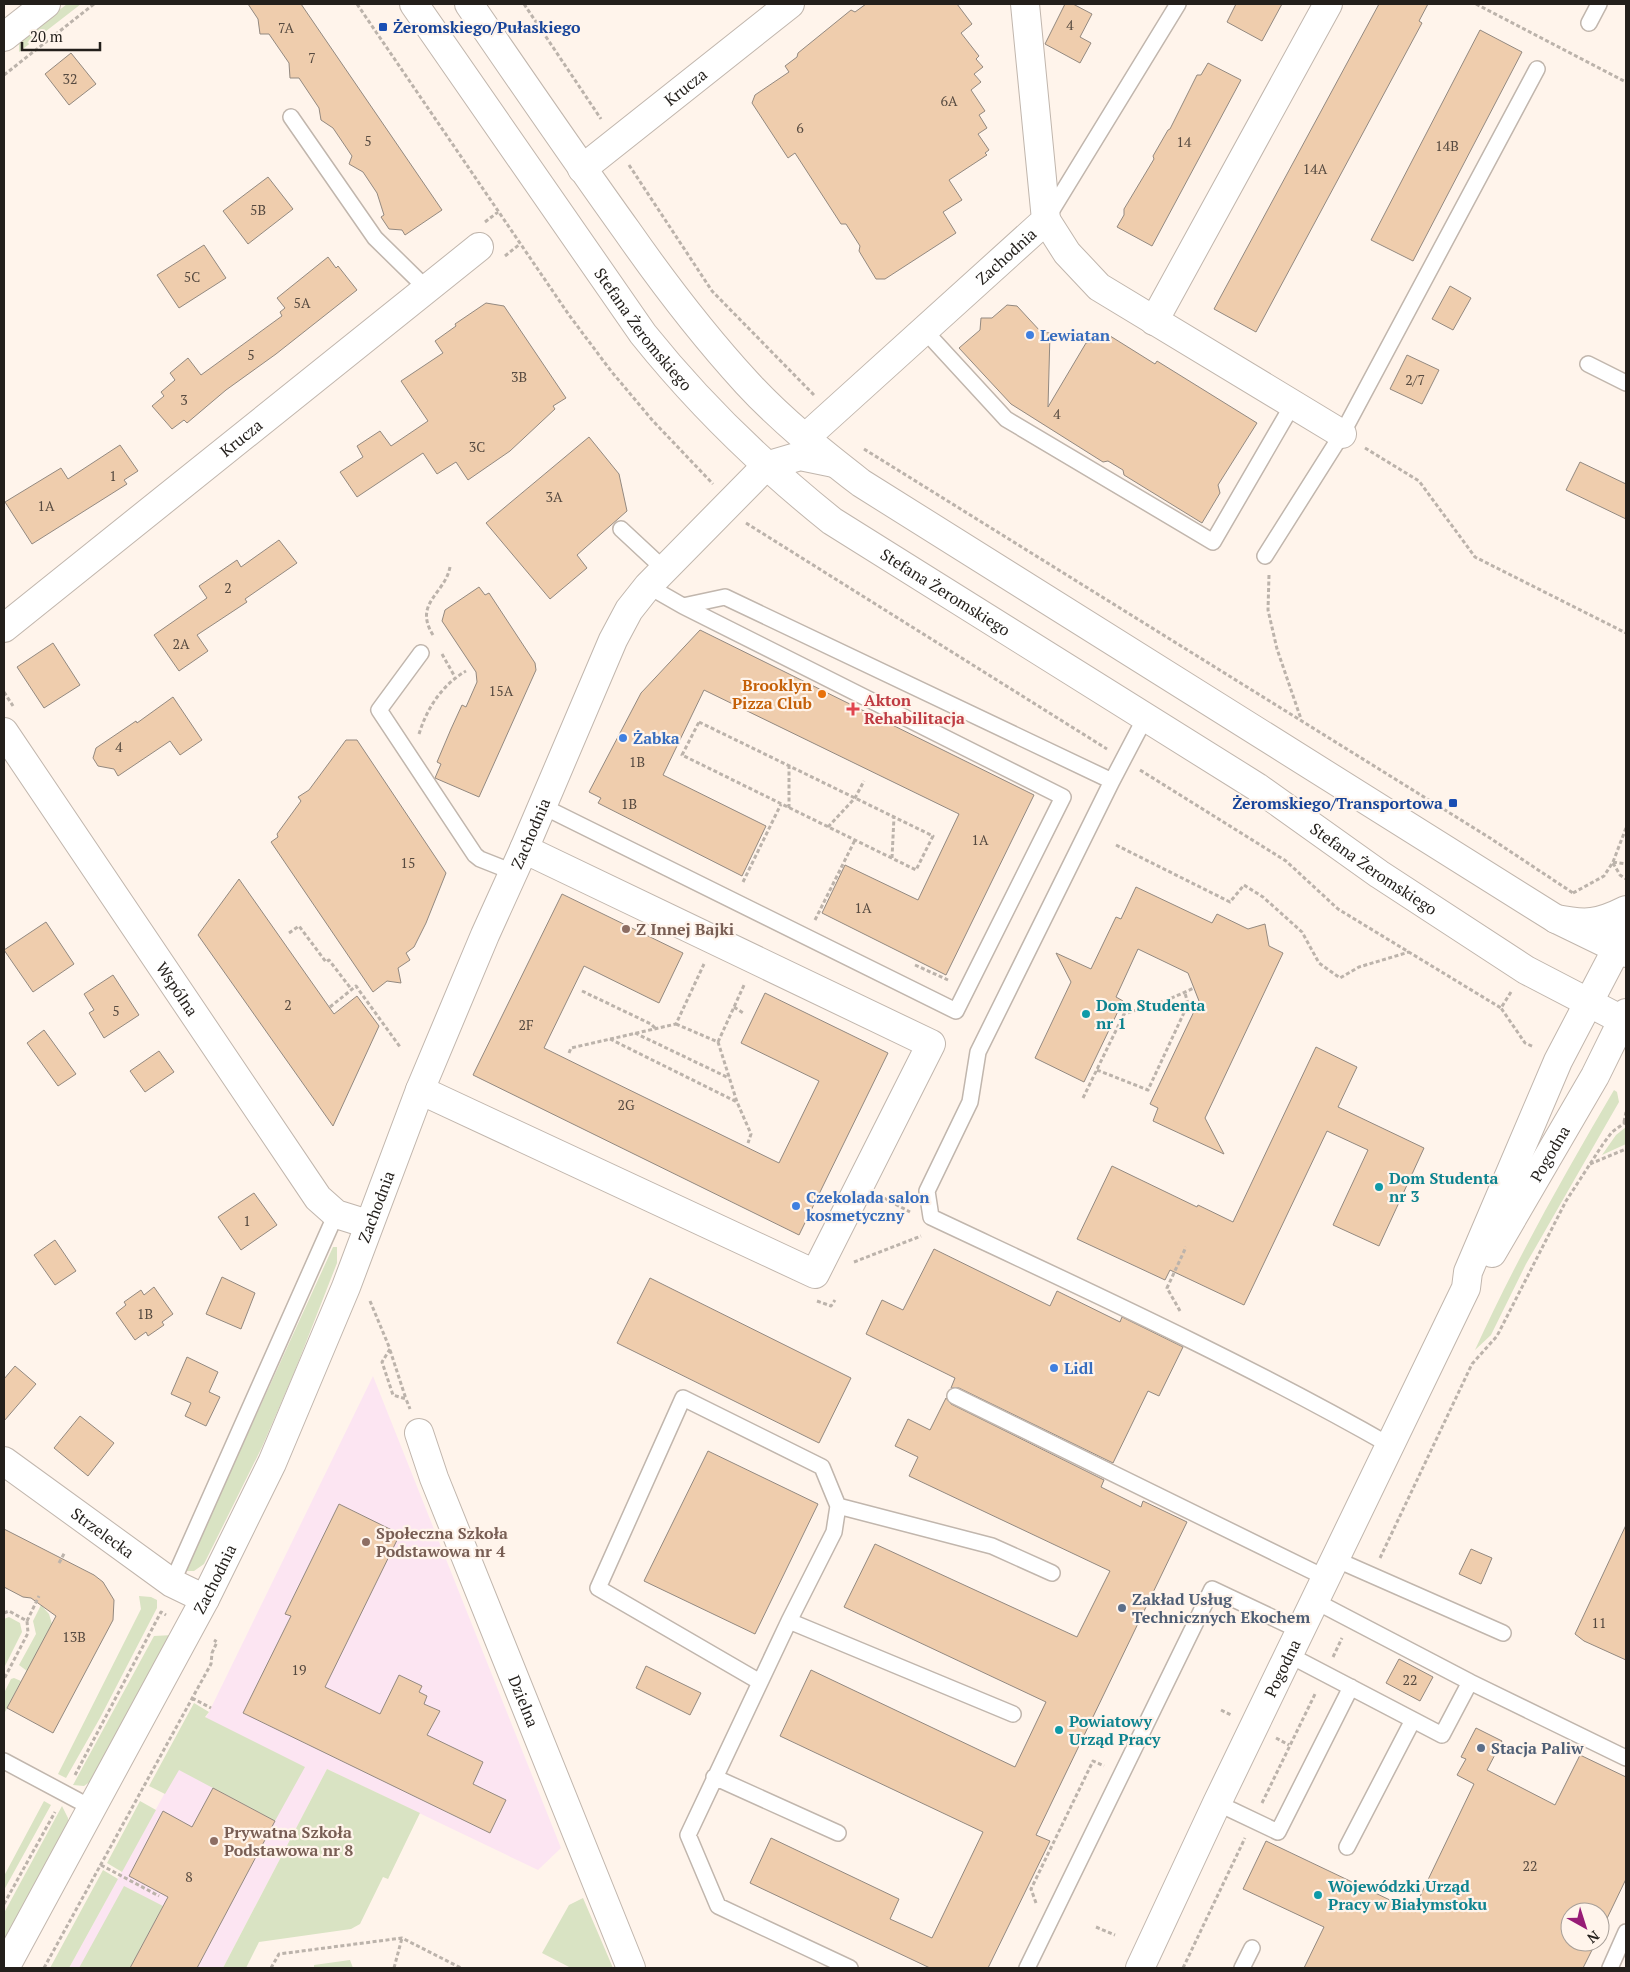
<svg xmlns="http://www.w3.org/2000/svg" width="1630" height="1972" font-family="'PT Serif',serif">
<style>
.education{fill:#fce5f2}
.green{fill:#d9e3c3}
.building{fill:#efcdad;stroke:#938980}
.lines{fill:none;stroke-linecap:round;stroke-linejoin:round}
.service-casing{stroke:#c1b6ad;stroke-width:18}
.minor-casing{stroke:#c1b6ad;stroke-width:30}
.tertiary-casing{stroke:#c1b6ad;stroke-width:30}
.secondary-casing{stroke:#c1b6ad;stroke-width:30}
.path{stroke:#bcb3ab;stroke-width:3;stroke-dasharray:4 2.5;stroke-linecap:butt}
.service{stroke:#fff;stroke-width:15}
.minor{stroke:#fff;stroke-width:28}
.tertiary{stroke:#fff;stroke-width:28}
.secondary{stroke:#fff;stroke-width:28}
.transit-dot{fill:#1a4fb4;stroke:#fff4eb;stroke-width:2}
.shop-dot{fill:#3f7fe0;stroke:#fff4eb;stroke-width:2}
.food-dot{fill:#e8710a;stroke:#fff4eb;stroke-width:2}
.health-dot{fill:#e0444e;stroke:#fff4eb;stroke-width:2}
.education-dot{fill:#8d6e63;stroke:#fff4eb;stroke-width:2}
.culture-dot{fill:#0f9aa8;stroke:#fff4eb;stroke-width:2}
.service-dot{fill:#5c6f8a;stroke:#fff4eb;stroke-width:2}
.labels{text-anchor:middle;stroke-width:4.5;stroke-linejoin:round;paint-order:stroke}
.number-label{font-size:14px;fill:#564a40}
.transit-label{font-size:16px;font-weight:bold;fill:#164399;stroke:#fff4eb;text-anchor:start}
.street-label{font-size:16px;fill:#231f1b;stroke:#fff4eb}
.shop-label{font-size:16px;font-weight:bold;fill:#366cbe;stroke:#fff4eb;text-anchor:start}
.food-label{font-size:16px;font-weight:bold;fill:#c56008;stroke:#fff4eb;text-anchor:end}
.health-label{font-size:16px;font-weight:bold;fill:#be3a42;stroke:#fff4eb;text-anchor:start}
.education-label{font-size:16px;font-weight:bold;fill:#785e54;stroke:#fff4eb;text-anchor:start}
.culture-label{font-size:16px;font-weight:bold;fill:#0d838f;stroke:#fff4eb;text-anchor:start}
.service-label{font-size:16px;font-weight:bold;fill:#4e5e75;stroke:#fff4eb;text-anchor:start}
</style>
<rect width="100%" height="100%" fill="#fff4eb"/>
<path class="education" d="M373,1376L561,1848L538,1870L327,1769L223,1968H69L208,1714Z"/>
<path class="green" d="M67,4H81L19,52V42Z
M1614,1090L1617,1092L1619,1102L1526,1264L1491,1335L1475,1350C1516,1260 1564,1175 1614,1090Z
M1626,1127V1144L1602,1155L1616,1135Z
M333,1247H337V1263L294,1373L262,1447L204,1564L194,1571H185Z
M139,1596L151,1597L157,1600V1608L100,1718L66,1778L58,1774L141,1609Z
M41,1605L49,1614L52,1624L27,1671L19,1665L36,1634L33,1621Z
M9,1617L20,1623L22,1632L4,1668V1619Z
M173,1635L94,1779L84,1786L73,1785L154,1636Z
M14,1678L21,1681L4,1714V1693L11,1679Z
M194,1703L209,1712L205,1717L305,1767L275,1821L179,1770L165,1794L149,1786Z
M327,1769L420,1813L388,1879L383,1877L360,1924L351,1929L259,1942L246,1968H223Z
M44,1801L51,1805L4,1890V1876Z
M140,1801L156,1810L122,1872L107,1863Z
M62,1806L68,1818V1825L4,1947V1913Z
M103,1870L118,1879L69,1968H50Z
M124,1886L163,1906L130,1968H79Z
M583,1898L613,1968H571L542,1953L569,1905Z
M350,1960L353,1968H314V1965Z"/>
<path class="building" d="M248,4H301L442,210L405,235L402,230L389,229L381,217L384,215L377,193L363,172L349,164L352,156L333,128L321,120L319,108L299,78H290L289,63L269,34H260L258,19Z
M866,4H957L972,24L961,33L979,56L976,59L983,67L974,74L981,82L971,90L985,111L979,115L987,128L978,134L989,150L985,153L987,155L949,180L962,200L943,212L956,233L885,279H876L859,251L860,246L846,224H841L795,153L788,158L752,103L755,95L789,72L785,66L797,57L798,53L851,10L855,12Z
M1065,4H1073L1092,14L1080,37L1091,43L1080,63L1045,44Z
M1236,4H1282L1262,41L1227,22Z
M1379,4H1428L1419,21L1422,23L1256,332L1214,309Z
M1480,30L1522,52L1413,261L1371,240Z
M71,53L96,84L69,105L45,74Z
M1208,63L1241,80L1152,246L1117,227L1124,215V209L1154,159L1153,156L1168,130L1170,129L1197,75H1201Z
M268,177L293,209L248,244L223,211Z
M204,245L226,278L179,308L157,275Z
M328,257L336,268L338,266L357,290L276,354L226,390L187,423L184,420L172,429L152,406L164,396L161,392L175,380L170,373L188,358L201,375L282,316L280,312L285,308L277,298Z
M1450,286L1471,298L1453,330L1432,319Z
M486,303L504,306L566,398L553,406L555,409L510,451L468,480L456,462L437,474L423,453L357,497L340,472L363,457L357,446L380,431L391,446L428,421L401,381L443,353L435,341L456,326L455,324Z
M1007,305L1017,306L1041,332L1050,333L1048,407L1086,343L1092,342L1096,336L1107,334L1155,364L1157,361L1257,423L1218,485L1220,493L1202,523L1124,475L1123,470L1108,461L1103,462L1011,404L959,348L980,330L981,318H992Z
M1407,355L1439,370L1422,404L1390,389Z
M589,437L619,474L627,511L577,555L587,568L550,599L486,523Z
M120,445L138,471L124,480L127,484L32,544L5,502L61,468L68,479Z
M1580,462L1626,484V519L1566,490Z
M279,540L297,563L245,599L247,602L197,635L208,651L179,671L154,635L207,598L199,586L237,560L241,567Z
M479,587L485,595L489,593L535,663L536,670L479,797L435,778L441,764L437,762L451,729L462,705L466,707L477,682L476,672L442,621L445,610Z
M700,630L1034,795L946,975L822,913L845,865L918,900L959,814L704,690L663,775L766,826L742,876L598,803L601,798L589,792L641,693Z
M53,643L80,685L44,708L17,667Z
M173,697L202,740L180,755L170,741L118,776L114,769L98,766L93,758L96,748L136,721L137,723Z
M346,740H357L446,873L426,923L414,947L406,953L410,960L398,968L401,983L387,981L373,992L271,842L278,837L277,834L301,801L298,797L309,790Z
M239,879L334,1014L357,996L379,1026L333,1126L198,935Z
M1136,887L1212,923L1217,914L1248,929L1265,924L1269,946L1283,953L1205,1118L1224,1154L1153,1121L1158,1108L1150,1104L1199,1001L1188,973L1138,949L1116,997L1123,1001L1084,1082L1035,1058L1071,982L1056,953L1091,969L1116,917L1121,919Z
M562,894L683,953L659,1003L584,966L544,1048L605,1078L779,1163L819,1081L741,1043L765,993L888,1053L799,1235L473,1075Z
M46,922L74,964L33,992L4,950Z
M113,975L139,1015L104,1038L89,1013L94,1010L84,994Z
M44,1030L76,1074L58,1086L27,1043Z
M1316,1047L1357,1067L1338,1107L1424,1148L1379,1246L1333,1225L1368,1150L1327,1131L1244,1305L1170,1270L1165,1280L1077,1239L1112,1166L1197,1207L1198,1205L1233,1222Z
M159,1051L174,1072L145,1092L130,1071Z
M254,1193L277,1225L241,1250L218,1217Z
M55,1240L76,1271L55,1285L34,1255Z
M934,1249L1050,1306L1057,1291L1120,1322L1122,1317L1183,1347L1159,1396L1148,1391L1113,1463L959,1388H951L955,1378L866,1334L882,1300L903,1310Z
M222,1277L255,1293L241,1329L206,1314Z
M650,1278L851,1378L819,1443L617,1343Z
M154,1287L173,1314L162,1322L164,1325L148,1336L146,1332L135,1340L116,1313L126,1305L124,1302L141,1290L144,1295Z
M187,1357L218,1372L209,1392L220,1397L206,1426L185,1416L191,1403L171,1394Z
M15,1366L36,1384L4,1421V1379Z
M946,1398L951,1404L1104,1480L1101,1487L1141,1507L1143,1501L1187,1522L1036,1835L1050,1841L988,1968H930L750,1883L771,1838L899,1899L890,1919L932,1938L983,1832L780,1736L811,1670L1015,1767L1046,1702L844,1607L875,1544L1077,1637L1110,1571L909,1476L918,1457L895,1446L908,1419L930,1430Z
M80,1416L114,1443L88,1476L54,1448Z
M708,1451L818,1504L755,1634L644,1581Z
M339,1504L400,1534L325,1687L380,1714L399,1675L422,1686L419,1692L427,1696L424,1704L440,1711L427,1735L483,1762L473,1784L506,1800L490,1833L243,1713L291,1616L285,1614Z
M1626,1525V1660L1584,1641L1575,1634Z
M4,1529L94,1575L103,1582L114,1600L113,1620L53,1733L7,1708L56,1616L31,1598L23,1597L4,1587Z
M1471,1549L1492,1558L1481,1584L1459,1574Z
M1399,1659L1433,1677L1420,1701L1386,1683Z
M646,1666L701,1693L690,1715L636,1688Z
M1476,1728L1502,1741L1487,1770L1555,1805L1580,1755L1626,1777V1879L1600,1933V1912H1570V1942H1596L1583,1968H1304L1324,1927L1243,1889L1266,1841L1413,1911L1474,1784L1457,1775L1466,1759L1461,1757Z
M213,1788L275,1821L197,1968H130L168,1897L129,1876L163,1811L192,1827Z"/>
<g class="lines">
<g class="service-casing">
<path id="service" d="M1589,23L1599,4
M291,117L375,238L427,289
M1047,218L1178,4
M925,331L1006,419L1213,542L1293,404
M1588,364L1626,383
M621,529L664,569
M1265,556L1342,434L1537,69
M648,586L683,606L725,597L1112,781L978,1052L970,1102L927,1191L931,1217C1086,1290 1242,1361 1391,1446
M421,653L379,710L475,855L480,859L513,872
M1112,781L1145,718
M542,806L956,1011L1063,797L683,606
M955,1396L1326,1578
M838,1506L992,1546L1052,1573
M1335,1559L1503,1633
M172,1583L336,1214
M789,1621L1013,1714
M1289,1655L1442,1735L1470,1682L1315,1601
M760,1682L598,1588L683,1398L822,1467L838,1506L834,1532L789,1621L688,1835L718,1906L850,1968
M1470,1682L1626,1758
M4,1761L92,1808
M714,1777L838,1833
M1217,1803L1278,1832L1351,1687
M1347,1847L1413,1720
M1027,1968L1212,1589L1301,1631
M1242,1968L1252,1948
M1610,1968L1626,1932"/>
</g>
<g class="minor-casing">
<g id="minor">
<path d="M4,37L46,4"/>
<path id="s1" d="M582,169L790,4"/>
<path d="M1046,220L1067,253L1099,287L1342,434"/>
<path d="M1154,321L1328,4"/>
<path id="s2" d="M805,438L1046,220L1025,4"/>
<path id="s3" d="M4,628L479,247"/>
<path id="s4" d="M4,732L318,1198L336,1214L368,1224"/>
<path d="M420,1090L815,1274L931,1044L524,849"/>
<path id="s5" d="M419,1433L434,1478L631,1968"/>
<path id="s6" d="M4,1461L172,1583L205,1599"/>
<path id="s7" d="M5,1968L205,1599L272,1463L346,1287L420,1090L485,935L524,849L613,640L629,610L648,586L766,466"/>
</g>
</g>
<g class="tertiary-casing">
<g id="tertiary">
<path d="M1556,919C1586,925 1598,924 1626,910"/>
<path id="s8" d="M1492,1253L1595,1076L1626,1013"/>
<path id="s9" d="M1140,1968L1217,1803L1466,1288L1468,1272L1558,1061L1626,931"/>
</g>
</g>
<g class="secondary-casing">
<g id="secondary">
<path id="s10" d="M414,4L643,334C699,404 762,465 832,521L1257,787L1379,874L1526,970L1626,1022"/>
<path d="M469,4C521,80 573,156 627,231C664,284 703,335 747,383C781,420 821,452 861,483L1556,919L1626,953"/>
<path d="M766,466L800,456L834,463"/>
</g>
</g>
<path class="path" d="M357,4L569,315L611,371L653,421L713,484
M524,4L601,119
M1476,4L1626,82
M4,75L94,4
M629,165L712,291L814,395
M485,222L498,212
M505,256L520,244
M1365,448L1419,481L1475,557L1626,633
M864,449L1490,838L1573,893
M746,523L1107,749
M1269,575L1268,610L1277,649L1301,719
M433,635C413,603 445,594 450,567
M442,654L455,677
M4,692L13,706
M699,722L933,836L916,870L682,755Z
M419,734C427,708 442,685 466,671
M789,765V808
M1140,770L1286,861L1338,909L1501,1008
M828,827L855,798L864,781
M1116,845L1230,902L1244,885L1263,897L1302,932L1319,963L1340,978L1359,967L1409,952
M892,858L894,817
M1613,862L1626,864
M1613,863L1620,875L1626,879
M743,882L781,804
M1573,893L1604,876L1613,862L1626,828
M815,920L855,840
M289,933L299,926L326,962L329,960L352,990
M915,965L948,980
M582,991L651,1024L655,1028
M1511,992L1501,1008L1525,1043L1534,1047
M330,1007L356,986L400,1047
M734,1007L743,1013
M676,1024L718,1042L737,1102L751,1134L748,1143
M635,1033L729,1078
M610,1039L737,1102
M718,1042L745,983
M569,1053L571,1048L676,1024L704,964
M1097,1070L1148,1090L1188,1004L1185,993
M1083,1098L1124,1014L1165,1001L1194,988
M1624,1122L1626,1112
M1590,1164L1626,1149
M884,1198L910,1212
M854,1262L921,1236
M370,1301L390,1349L382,1362L393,1395L406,1399L410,1409
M817,1301L831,1306L835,1300
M1180,1311L1167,1288L1186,1247
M390,1350L406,1399
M1380,1558L1472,1364L1497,1336L1566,1201L1603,1144L1612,1132L1626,1122
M59,1563L65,1552
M4,1613L9,1611L27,1621L28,1633L4,1679
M27,1621L39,1596
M1333,1657L1342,1638
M192,1698L211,1708
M1221,1710L1231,1715
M1276,1738L1289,1745
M75,1775L161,1612L166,1615
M1262,1803L1316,1692
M101,1865L159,1896
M1036,1903L1031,1889L1093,1761L1104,1766
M4,1904L55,1812
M1096,1927L1115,1935
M44,1968L211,1664L212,1653L217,1642L214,1640
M271,1968L279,1954L402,1938L461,1968
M394,1968L402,1938
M1183,1968L1245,1838"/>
<use href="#service" class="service"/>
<use href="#minor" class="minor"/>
<use href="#tertiary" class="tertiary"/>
<use href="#secondary" class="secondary"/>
</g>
<g class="transit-dot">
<rect x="378" y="22" width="10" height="10" rx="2.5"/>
<rect x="1448" y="798" width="10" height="10" rx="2.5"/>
</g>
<g class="shop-dot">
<circle cx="1030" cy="335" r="5"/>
<circle cx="623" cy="738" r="5"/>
<circle cx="796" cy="1206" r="5"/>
<circle cx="1054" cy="1368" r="5"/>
</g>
<circle class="food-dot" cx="822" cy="694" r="5"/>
<path class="health-dot" d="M850.5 701.5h5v5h5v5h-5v5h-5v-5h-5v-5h5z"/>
<g class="education-dot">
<circle cx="626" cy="929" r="5"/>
<circle cx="366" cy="1542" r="5"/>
<circle cx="214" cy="1841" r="5"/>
</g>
<g class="culture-dot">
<circle cx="1086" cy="1014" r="5"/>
<circle cx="1379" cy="1187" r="5"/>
<circle cx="1059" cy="1730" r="5"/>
<circle cx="1318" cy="1895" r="5"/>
</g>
<g class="service-dot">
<circle cx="1122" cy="1608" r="5"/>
<circle cx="1481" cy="1748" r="5"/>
</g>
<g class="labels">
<g class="number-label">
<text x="1070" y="30">4</text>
<text x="286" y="33">7A</text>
<text x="312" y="63">7</text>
<text x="70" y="84">32</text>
<text x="949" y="106">6A</text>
<text x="800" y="133">6</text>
<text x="368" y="146">5</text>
<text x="1184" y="147">14</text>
<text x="1447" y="151">14B</text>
<text x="1315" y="174">14A</text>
<text x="258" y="215">5B</text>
<text x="192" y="282">5C</text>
<text x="302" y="308">5A</text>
<text x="251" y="360">5</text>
<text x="519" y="382">3B</text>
<text x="1415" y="385">2/7</text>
<text x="184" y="405">3</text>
<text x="1057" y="419">4</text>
<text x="477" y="452">3C</text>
<text x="113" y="481">1</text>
<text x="554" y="502">3A</text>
<text x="46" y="511">1A</text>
<text x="228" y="593">2</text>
<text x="181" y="649">2A</text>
<text x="501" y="696">15A</text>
<text x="119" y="752">4</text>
<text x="637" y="767">1B</text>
<text x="629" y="809">1B</text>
<text x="980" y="845">1A</text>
<text x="408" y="868">15</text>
<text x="863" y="913">1A</text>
<text x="288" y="1010">2</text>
<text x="116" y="1016">5</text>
<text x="526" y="1030">2F</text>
<text x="626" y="1110">2G</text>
<text x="247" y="1226">1</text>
<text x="145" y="1319">1B</text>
<text x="1599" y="1628">11</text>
<text x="74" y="1642">13B</text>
<text x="299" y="1675">19</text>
<text x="1410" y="1685">22</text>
<text x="1530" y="1871">22</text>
<text x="189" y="1882">8</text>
</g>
<g class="transit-label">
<text x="393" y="33">Żeromskiego/Pułaskiego</text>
<text x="1443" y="809" text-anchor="end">Żeromskiego/Transportowa</text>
</g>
<g class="street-label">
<text dy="6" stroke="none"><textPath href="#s1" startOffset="132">Krucza</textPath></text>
<text dy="6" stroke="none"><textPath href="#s2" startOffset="271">Zachodnia</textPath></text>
<text dy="6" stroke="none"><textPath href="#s10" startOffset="398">Stefana Żeromskiego</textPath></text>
<text dy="6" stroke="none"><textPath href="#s3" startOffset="304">Krucza</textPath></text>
<text dy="6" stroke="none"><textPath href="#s10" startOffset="802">Stefana Żeromskiego</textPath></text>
<text dy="6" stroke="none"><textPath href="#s7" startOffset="1252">Zachodnia</textPath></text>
<text dy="6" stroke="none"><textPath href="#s10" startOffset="1312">Stefana Żeromskiego</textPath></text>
<text dy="6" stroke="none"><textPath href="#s4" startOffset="310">Wspólna</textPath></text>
<text dy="6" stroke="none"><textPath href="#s8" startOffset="115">Pogodna</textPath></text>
<text dy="6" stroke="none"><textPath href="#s7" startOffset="848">Zachodnia</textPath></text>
<text dy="6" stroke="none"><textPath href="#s6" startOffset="122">Strzelecka</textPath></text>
<text dy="6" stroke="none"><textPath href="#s7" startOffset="442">Zachodnia</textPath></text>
<text dy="6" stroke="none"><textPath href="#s9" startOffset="332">Pogodna</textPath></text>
<text dy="6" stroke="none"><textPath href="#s5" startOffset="288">Dzielna</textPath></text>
</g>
<g class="shop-label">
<text x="1040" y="341">Lewiatan</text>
<text x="633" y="744">Żabka</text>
<text x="806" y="1203">Czekolada salon<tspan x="806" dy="18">kosmetyczny</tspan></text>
<text x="1064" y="1374">Lidl</text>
</g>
<g class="food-label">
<text x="812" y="691">Brooklyn<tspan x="812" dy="18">Pizza Club</tspan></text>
</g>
<g class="health-label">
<text x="864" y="706">Akton<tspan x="864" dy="18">Rehabilitacja</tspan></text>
</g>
<g class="education-label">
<text x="636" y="935">Z Innej Bajki</text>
<text x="376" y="1539">Społeczna Szkoła<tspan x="376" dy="18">Podstawowa nr 4</tspan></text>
<text x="224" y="1838">Prywatna Szkoła<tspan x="224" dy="18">Podstawowa nr 8</tspan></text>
</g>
<g class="culture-label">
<text x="1096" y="1011">Dom Studenta<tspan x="1096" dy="18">nr 1</tspan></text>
<text x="1389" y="1184">Dom Studenta<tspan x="1389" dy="18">nr 3</tspan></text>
<text x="1069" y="1727">Powiatowy<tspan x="1069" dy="18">Urząd Pracy</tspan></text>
<text x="1328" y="1892">Wojewódzki Urząd<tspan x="1328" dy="18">Pracy w Białymstoku</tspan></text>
</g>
<g class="service-label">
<text x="1132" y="1605">Zakład Usług<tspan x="1132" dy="18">Technicznych Ekochem</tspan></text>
<text x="1491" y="1754">Stacja Paliw</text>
</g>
</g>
<rect width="1630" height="1972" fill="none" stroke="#231f1b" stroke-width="10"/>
<g transform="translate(1585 1927) rotate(141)"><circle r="24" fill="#fff4eb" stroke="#a79f98"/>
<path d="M0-4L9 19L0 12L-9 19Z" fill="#971c76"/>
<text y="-8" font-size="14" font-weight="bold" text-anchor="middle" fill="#231f1b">N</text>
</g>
<path d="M22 42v8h78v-8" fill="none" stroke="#231f1b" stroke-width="2.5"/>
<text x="30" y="42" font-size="15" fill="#231f1b" stroke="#fff4eb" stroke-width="4" paint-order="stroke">20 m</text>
</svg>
